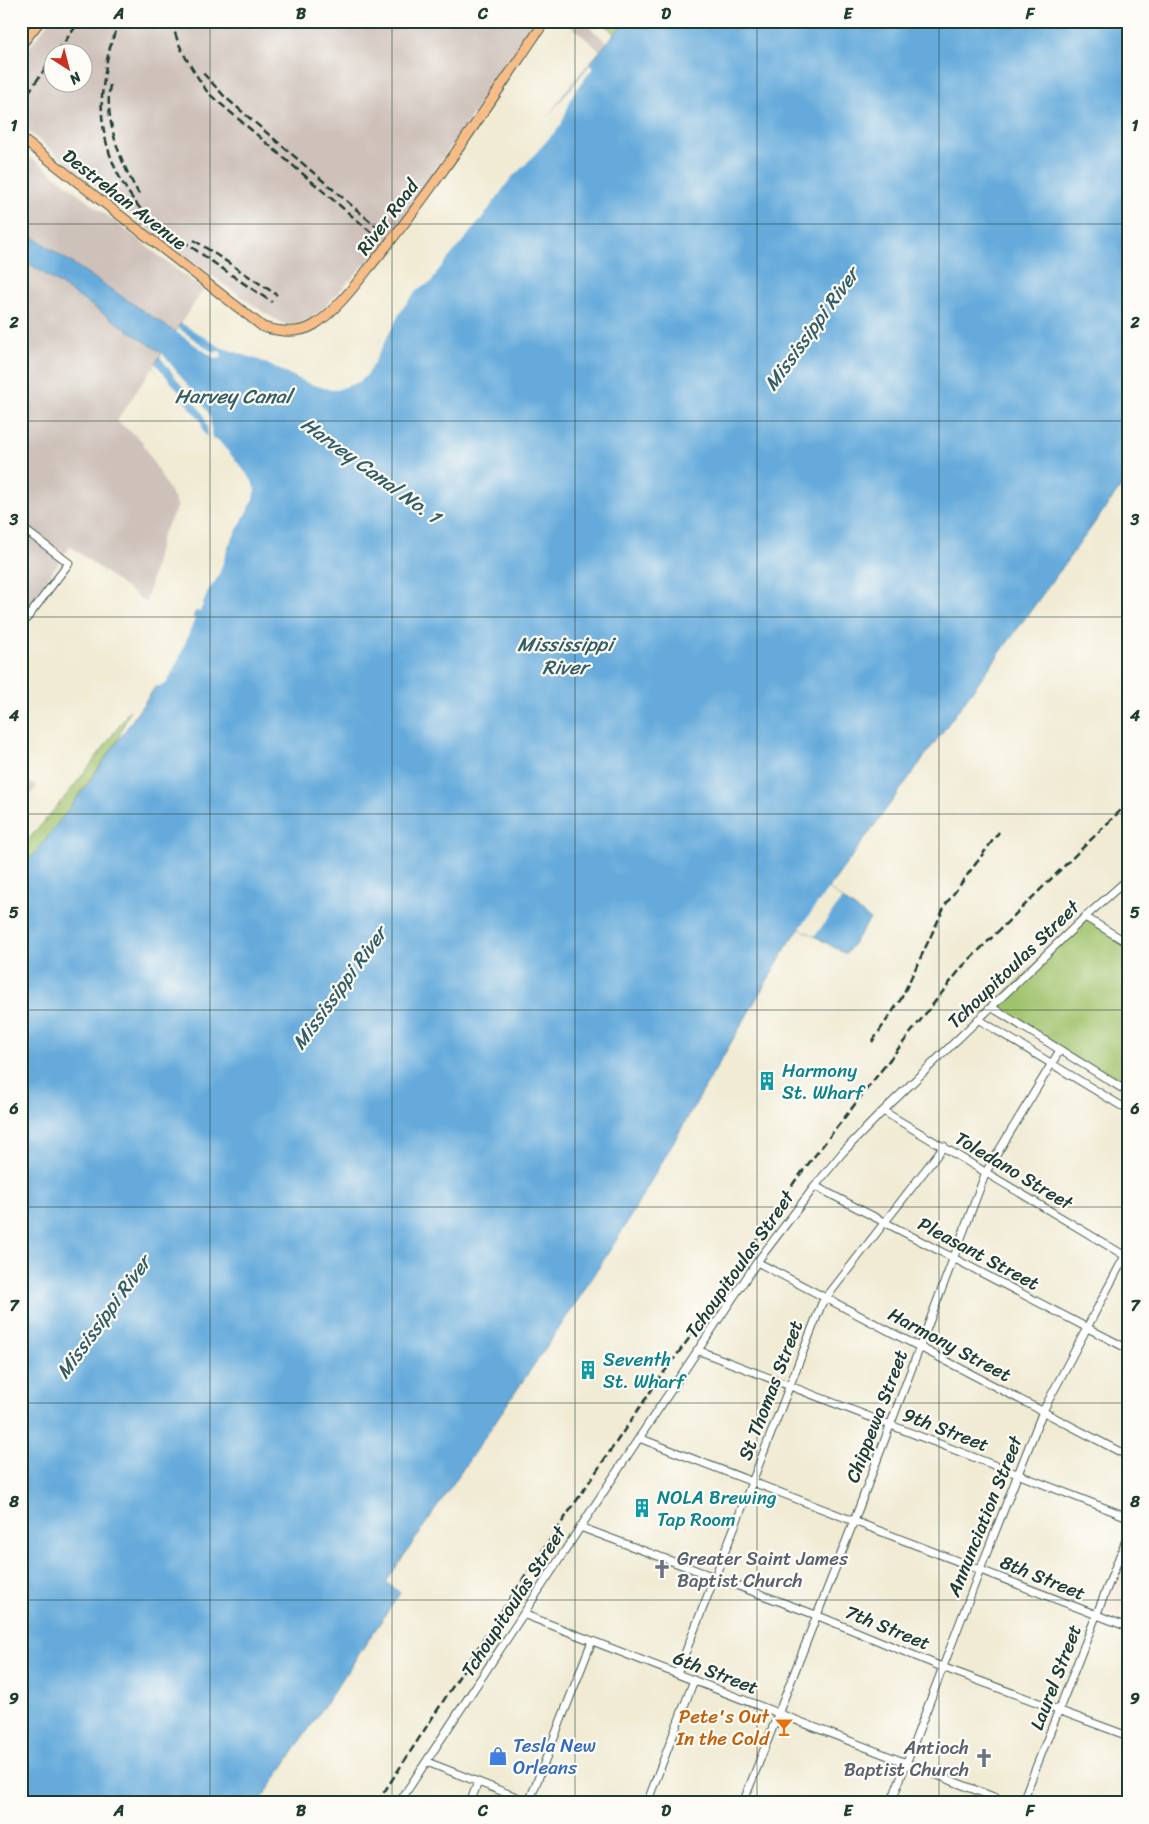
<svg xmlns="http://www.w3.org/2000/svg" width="1149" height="1824" font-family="Sriracha,sans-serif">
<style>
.built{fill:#f1d5bd}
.industrial{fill:#cec1ba;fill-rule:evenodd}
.green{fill:#a0c26c;stroke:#608050}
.water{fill:#65aadb;stroke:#427488}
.pier{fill:#f1ebd4}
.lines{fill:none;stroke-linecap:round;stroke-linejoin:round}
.minor-casing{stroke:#3e574c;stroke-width:9}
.major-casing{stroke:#3e574c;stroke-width:11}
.minor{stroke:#fff;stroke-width:7}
.major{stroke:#f7bd88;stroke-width:9}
.rail{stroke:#1f3d34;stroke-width:2.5;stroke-dasharray:8 4;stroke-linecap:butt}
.grid{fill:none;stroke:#1f3d34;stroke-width:1;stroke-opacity:0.55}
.labels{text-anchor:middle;stroke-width:4.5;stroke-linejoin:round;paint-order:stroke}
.street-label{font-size:19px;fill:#1f3d34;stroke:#fdfcf7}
.culture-label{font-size:19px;fill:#0d838f;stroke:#fdfcf7;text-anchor:start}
.worship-label{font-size:19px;fill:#5b616d;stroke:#fdfcf7;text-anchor:start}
.food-label{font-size:19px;fill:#c56008;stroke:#fdfcf7;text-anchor:end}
.shop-label{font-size:19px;fill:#366cbe;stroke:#fdfcf7;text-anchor:start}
.water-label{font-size:20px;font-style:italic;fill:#345e66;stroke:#fdfcf7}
.neatline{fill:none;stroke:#1f3d34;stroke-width:2}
.grid-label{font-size:16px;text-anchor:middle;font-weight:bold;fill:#1f3d34}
</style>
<rect width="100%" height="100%" fill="#fdfcf7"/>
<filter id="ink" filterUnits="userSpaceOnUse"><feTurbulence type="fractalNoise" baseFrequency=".02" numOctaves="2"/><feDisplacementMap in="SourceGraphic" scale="10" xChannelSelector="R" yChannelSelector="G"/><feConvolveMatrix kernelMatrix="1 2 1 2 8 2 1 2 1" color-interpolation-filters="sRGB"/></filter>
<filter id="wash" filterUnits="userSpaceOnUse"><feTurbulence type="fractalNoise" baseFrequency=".0096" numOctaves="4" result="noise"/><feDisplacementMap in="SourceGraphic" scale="20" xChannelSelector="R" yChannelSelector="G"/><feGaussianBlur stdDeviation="1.12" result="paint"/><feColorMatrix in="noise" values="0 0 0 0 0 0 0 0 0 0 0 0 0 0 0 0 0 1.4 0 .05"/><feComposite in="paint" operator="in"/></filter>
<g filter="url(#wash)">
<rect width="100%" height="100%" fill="#f1ebd4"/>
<path class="built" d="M1128,1551V1621L1104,1612Z"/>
<path class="industrial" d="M50,21H536L389,238L324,308L310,319L293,325L282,323L263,312L172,247L21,126V57ZM52,52H82V82H52Z
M565,21H582L637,67L627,74Z
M21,149L25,153L26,156L31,159H34L203,290L176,332L21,229Z
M21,258L162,353L117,421L141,440L178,506L162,535L146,603L70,546L21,617Z
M21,777L37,787L21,804Z"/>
<path class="green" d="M611,21H638L622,42L607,27Z
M130,710L116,743L21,875V848C60,804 97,759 130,710Z
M1085,917L1128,943V1092L991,1007Z"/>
<path class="water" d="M625,21H1128V477L828,889L870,919L846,954L800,928L787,946L622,1231L576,1303L386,1582L400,1593L259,1803H21V871L88,784L167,670L247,509L251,488L212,439L203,437L197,424L153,367L162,353L21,258V229L175,332L184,319L221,343L336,383L367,366L394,316L496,191L566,92Z"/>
<path class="pier" d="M590,64L593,68L573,94L561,125L525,165L511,178L483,217L437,272L432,282L418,289L402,309L368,374L359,382L336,390L328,389L310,384L259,360L220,347L181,323L185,317L222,340L280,363L335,380L365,365L379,343L392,314L494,189L545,120Z
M178,328L214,353L218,351L221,352L222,358L216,359L176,332Z
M162,353L204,406L210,416L212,439L218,440L242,468L252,481L255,491L252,502L229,545L218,577L208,591L200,612L193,610L217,555L244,508L248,489L235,470L211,441L202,439L194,425L153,367L155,363L180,393L184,401L201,421L203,432L208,437L207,426L204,415L160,357Z
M189,618H195L178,661L166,684L155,687Z
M828,889L842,899L815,936L800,928Z"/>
</g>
<g filter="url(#ink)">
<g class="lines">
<g class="minor-casing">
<path id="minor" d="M21,527L69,563L21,626
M1085,917L1128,943
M991,1007L1128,1092
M978,1019L1128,1110
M883,1111L1127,1257
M815,1186L1128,1349
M757,1262L1128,1456
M697,1350L1128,1517
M639,1438L1128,1627
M580,1527L816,1615L942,1667L1128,1736
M523,1614L1009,1803
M677,1674L822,1303L944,1146
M427,1762L532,1803
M529,1802L592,1641
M399,1803L639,1438L757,1262L815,1186L843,1152L883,1111L1085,917L1128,879
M470,1803L478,1782
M647,1803L694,1680
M743,1803L854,1521L986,1172L1060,1050
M891,1803L980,1570L1043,1411L1128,1250
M1022,1803L1128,1535"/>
</g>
<g class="major-casing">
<path id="major" d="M21,45L40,21
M21,138L263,327C280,332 299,334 314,325C336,311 356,284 372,264C435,188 489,103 545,21"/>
</g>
<use href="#minor" class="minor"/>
<use href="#major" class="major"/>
<path class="rail" d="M121,21C109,41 106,64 103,87C97,129 112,174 139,207C153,223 173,234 190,246C217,265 244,284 272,302
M172,21C177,48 193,70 208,93L372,233
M57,52L80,21
M203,73L225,97L377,227
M110,85C104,120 121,164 139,194
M21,103L52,59
M194,240L277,295
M872,1042L901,999L946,904L999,832
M377,1803L501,1612L659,1379L713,1306L795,1181L962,967L1128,803"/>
</g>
</g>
<path class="grid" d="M210,21V1803M392,21V1803M575,21V1803M757,21V1803M939,21V1803M21,224H1128M21,421H1128M21,617H1128M21,814H1128M21,1010H1128M21,1207H1128M21,1403H1128M21,1600H1128"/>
<defs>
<g id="building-bare" transform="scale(1.5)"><path d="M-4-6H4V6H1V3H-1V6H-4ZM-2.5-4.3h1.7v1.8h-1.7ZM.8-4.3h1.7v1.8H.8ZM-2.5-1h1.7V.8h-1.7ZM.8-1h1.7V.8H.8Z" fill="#0f9aa8" stroke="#fdfcf7" stroke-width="2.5" paint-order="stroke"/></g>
<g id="church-bare" transform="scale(1.5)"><path d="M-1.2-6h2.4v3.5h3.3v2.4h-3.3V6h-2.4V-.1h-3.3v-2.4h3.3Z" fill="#6b7280" stroke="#fdfcf7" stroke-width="2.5" paint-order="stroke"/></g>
<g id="bar-bare" transform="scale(1.5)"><path d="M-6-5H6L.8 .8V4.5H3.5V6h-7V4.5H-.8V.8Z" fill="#e8710a" stroke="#fdfcf7" stroke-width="2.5" paint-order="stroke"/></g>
<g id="shop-bare" transform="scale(1.5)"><path d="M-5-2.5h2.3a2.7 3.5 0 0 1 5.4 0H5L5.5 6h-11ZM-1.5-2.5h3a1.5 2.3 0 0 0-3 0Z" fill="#3f7fe0" stroke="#fdfcf7" stroke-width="2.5" paint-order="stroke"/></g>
</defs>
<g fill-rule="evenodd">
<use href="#building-bare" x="767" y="1081"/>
<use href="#building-bare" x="588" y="1370"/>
<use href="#building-bare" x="642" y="1508"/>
<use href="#church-bare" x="662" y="1569"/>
<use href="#bar-bare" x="784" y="1727"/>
<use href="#shop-bare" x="498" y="1756"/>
<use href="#church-bare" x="984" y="1758"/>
</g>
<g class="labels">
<g class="street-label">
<text transform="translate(125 199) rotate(38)" y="7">Destrehan Avenue</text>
<text transform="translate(387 217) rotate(-53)" y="7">River Road</text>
<text transform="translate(1013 964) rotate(-44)" y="7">Tchoupitoulas Street</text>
<text transform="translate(1014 1170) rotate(31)" y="7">Toledano Street</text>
<text transform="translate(979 1253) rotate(28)" y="7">Pleasant Street</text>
<text transform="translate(739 1264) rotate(-55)" y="7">Tchoupitoulas Street</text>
<text transform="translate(950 1344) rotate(28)" y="7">Harmony Street</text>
<text transform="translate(770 1390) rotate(-69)" y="7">St Thomas Street</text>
<text transform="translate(876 1416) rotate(-69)" y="7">Chippewa Street</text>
<text transform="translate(946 1429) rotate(21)" y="7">9th Street</text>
<text transform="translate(984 1516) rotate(-68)" y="7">Annunciation Street</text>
<text transform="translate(1043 1577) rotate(22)" y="7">8th Street</text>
<text transform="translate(513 1601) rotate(-57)" y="7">Tchoupitoulas Street</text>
<text transform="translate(888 1627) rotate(22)" y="7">7th Street</text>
<text transform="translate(716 1672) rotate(21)" y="7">6th Street</text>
<text transform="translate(1055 1677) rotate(-69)" y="7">Laurel Street</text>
</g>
<g class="culture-label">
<text x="782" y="1077">Harmony<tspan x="782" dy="22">St. Wharf</tspan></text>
<text x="603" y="1366">Seventh<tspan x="603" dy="22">St. Wharf</tspan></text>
<text x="657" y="1504">NOLA Brewing<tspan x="657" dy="22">Tap Room</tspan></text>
</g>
<g class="worship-label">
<text x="677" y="1565">Greater Saint James<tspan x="677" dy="22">Baptist Church</tspan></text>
<text x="969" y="1754" text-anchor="end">Antioch<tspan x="969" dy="22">Baptist Church</tspan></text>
</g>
<g class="food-label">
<text x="769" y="1723">Pete's Out<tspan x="769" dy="22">In the Cold</tspan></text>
</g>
<g class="shop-label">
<text x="513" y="1752">Tesla New<tspan x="513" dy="22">Orleans</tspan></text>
</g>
<g class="water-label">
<text transform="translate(811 329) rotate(-54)" y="7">Mississippi River</text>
<text x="233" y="403">Harvey Canal</text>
<text transform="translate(371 470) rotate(36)" y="7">Harvey Canal No. 1</text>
<text x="565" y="651">Mississippi<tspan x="565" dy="23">River</tspan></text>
<text transform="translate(339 988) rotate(-54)" y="7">Mississippi River</text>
<text transform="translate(103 1317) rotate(-54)" y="7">Mississippi River</text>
</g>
</g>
<rect width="1149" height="1824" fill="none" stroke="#fdfcf7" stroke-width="55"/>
<g transform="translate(68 68) rotate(144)"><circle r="24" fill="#fdfcf7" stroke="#a4b0a9"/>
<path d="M0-4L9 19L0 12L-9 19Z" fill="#c8321e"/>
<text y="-8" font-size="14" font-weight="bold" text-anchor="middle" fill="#1f3d34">N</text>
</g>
<rect x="28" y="28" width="1094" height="1768" class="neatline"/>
<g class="grid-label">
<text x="119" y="19">A</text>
<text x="301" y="19">B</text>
<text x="483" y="19">C</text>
<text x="666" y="19">D</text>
<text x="848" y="19">E</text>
<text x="1030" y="19">F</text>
<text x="14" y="131">1</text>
<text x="1135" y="131">1</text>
<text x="14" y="328">2</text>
<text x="1135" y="328">2</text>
<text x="14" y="525">3</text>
<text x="1135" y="525">3</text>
<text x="14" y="721">4</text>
<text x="1135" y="721">4</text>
<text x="14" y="918">5</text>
<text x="1135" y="918">5</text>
<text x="14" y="1114">6</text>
<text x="1135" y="1114">6</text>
<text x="14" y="1311">7</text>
<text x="1135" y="1311">7</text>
<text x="14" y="1507">8</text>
<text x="1135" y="1507">8</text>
<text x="14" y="1704">9</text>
<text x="1135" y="1704">9</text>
<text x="119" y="1816">A</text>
<text x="301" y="1816">B</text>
<text x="483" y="1816">C</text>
<text x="666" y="1816">D</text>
<text x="848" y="1816">E</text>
<text x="1030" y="1816">F</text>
</g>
</svg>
